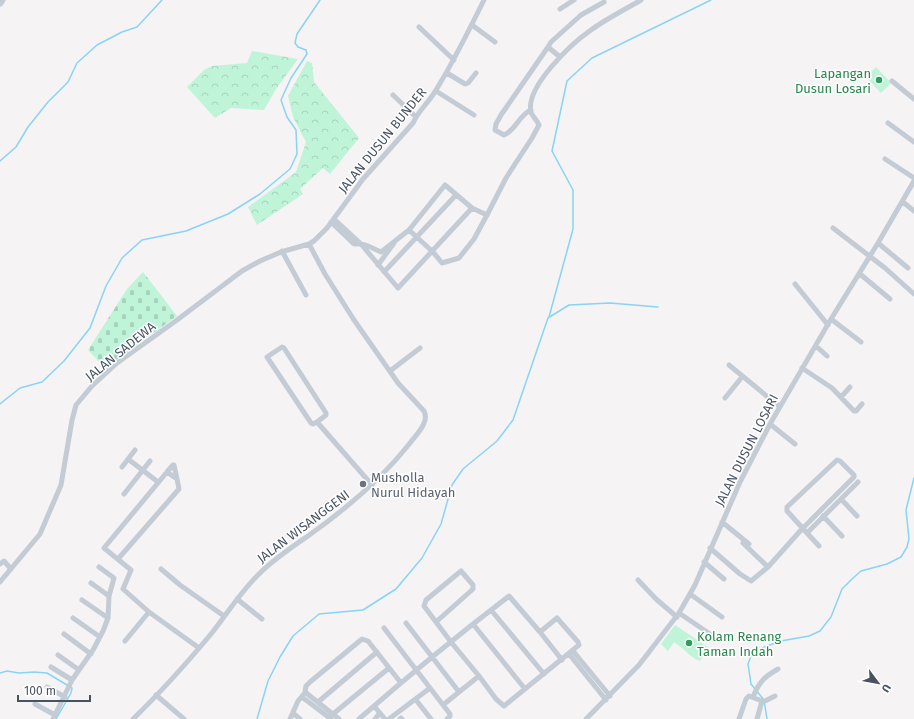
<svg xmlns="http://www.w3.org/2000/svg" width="914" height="719" font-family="'Fira Sans',sans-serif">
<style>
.grass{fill:#bff4d9}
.forest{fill:url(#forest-crowns)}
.cemetery{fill:url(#cemetery-stones)}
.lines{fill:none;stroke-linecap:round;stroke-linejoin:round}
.stream{stroke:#89d3f5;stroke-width:1.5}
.minor{stroke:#c3cbd5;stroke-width:5}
.tertiary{stroke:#c3cbd5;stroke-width:7}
.leisure-dot{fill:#2e9e5b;stroke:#fff;stroke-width:1.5}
.worship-dot{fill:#6b7280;stroke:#fff;stroke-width:1.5}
.labels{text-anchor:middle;stroke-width:3;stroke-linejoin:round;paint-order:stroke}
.leisure-label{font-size:13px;fill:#27864d;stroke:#fff;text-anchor:end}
.street-label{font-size:13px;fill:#485362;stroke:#fff}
.worship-label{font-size:13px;fill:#5b616d;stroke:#fff;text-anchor:start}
</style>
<defs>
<pattern id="forest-crowns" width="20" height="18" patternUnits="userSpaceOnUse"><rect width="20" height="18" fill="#bff4d9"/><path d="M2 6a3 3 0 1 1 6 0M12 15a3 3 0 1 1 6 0" fill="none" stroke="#a6d3bd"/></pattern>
<pattern id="cemetery-stones" width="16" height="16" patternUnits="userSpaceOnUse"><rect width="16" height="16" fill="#bff4d9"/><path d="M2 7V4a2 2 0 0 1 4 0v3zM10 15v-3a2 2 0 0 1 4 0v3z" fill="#a6d3bd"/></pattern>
</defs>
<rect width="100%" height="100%" fill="#f5f3f3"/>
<path class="grass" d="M876,67L891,83L881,93L866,77Z
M675,625L709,648L700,661C689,657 684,648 674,642L668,651L661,644Z"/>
<path class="forest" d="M252,51L298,59L276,89L264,110L231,108L215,118L187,87L204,70L212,66L247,63Z
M307,61L312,63L314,82L359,138L330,174L323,168L300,189L303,194L257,225L248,207L296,172L306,142L293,117L288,96Z"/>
<path class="cemetery" d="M143,272L177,316L134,347L106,369L88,350L127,289Z"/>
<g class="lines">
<path class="stream" d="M0,161L16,147L28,127L48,102L68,82L77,63L97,45L122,32L137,27L162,0
M549,317L573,229V190L552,151L567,81L592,58L711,0
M0,404L20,388L42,382L64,361L90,328L106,286L122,258L142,240L186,231L228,214L260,194L290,169L297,154L296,130L287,117L281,100L291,78L307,54L306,50L298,47L295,43L297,34L320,0
M0,673L7,671L19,673L34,672L47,673L72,688L71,693L56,719
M257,719L268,681L280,657L293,636L319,614L363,610L396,589L422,558L441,524L452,485L463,469L497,441L513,420L548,318L569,305L610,303L658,307
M767,719L764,700L751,684L748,664L751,656L764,647L781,641L809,636L820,631L831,617L842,589L852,579L861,571L887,564L901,557L907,547L909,539L906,510L914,478"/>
<path class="minor" d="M560,9L574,0
M472,25L495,42
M419,27L454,60
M560,57L548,47L551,42L581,15L604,2
M447,73L465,84L468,83L476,73
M892,81L914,99
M436,91L474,115
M393,95L416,117
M531,110C519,115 516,130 504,135L495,130L496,124L501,115L548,47
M888,123L914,142
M885,159L914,178
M903,202L914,211
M487,215L506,178L532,138L539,125C537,120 532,116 531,112C525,87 572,43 591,30C606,19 624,10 641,0
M334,219L361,244L368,246L381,252L409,230L445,185L472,208L487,215L474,239L459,258L442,263L433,252L409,230
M331,222L354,244H361L398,288L472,208
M833,228L885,268L914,294
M878,243L908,268
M282,251L306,295
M378,265L394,243
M384,272L456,195
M860,274L890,299
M795,284L828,325
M831,319L861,342
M816,346L827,356
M729,365L780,407
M802,368L832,388L854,411H856L862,404
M390,371L420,348
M841,397L850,387
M725,398L742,377
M317,422L313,424L311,423L267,357L282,347L284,348L326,413V415L317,422L372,485
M770,424L795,444
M128,459L158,482
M122,467L135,450
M167,472L173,465H174L177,479
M124,494L150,461
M841,499L857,516
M823,516L842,536
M722,522L749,544
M807,533L819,546
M710,548L740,574L751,581L768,567L743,543
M118,559L179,489L177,479L167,472L104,548L131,570L123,589L149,612
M704,562L724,579
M0,564L4,561L11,569
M768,567L801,530L854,477V475L840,461L837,460L787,507V511L807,533L858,482
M161,569L180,585L224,616
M638,580L656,599L677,617
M0,582L40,534L61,485L72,420L76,405L92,386L117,363L177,320L242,271L260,261L281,252L309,244L314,241L327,228L363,179L413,123C418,111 430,101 436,90C454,61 469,30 484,0
M91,583L109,596
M690,594L722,617
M237,599L262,619
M82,600L108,618
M491,610L544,674
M679,613L710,634
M73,618L100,637
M436,622L473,589V585L461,571L426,600L424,606L451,642L479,676
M473,624L525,689
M384,628L450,714V716L447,719
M540,632L562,660
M64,634L91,654
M125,641L149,612L199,648
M573,651L610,696
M569,654L606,700
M58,655L79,670
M51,667L72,680
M47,687L65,697
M156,695L184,719
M302,697L331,719
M753,697C759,682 764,677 778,669
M416,700L431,719
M318,702L377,652
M763,702L775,696
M35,704L55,715
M443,705L459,692
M374,706L385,719
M294,714L300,719
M333,714L389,668
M53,719L72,680L93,650L103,631L108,618L109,596L114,578L99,567
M133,719C161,692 186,664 211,634C227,614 241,591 260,573C274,559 292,547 308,536C346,509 381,480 410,443C416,435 430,422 424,411L398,383L354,320L325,274L309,244
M290,719L298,701L303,695
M339,719L305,692L306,686L310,682L362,639L368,641L401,683
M359,719C408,676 458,635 509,596L540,632L557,618L578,642L579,645L504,706L496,699L479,676L459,692L406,623
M375,719L379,714
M389,719L430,688
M400,719L401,718L402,719
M586,719L639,665L679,613L695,585L740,482L770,424L831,319L878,243L914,181
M739,719L746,699L749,696L762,701L757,719"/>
<path class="tertiary" d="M0,3L2,0"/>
</g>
<g class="leisure-dot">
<circle cx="879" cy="80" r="4"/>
<circle cx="689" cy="643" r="4"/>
</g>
<circle class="worship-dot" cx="363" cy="484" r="4"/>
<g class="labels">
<g class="leisure-label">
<text x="871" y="78">Lapangan<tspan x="871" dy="15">Dusun Losari</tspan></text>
<text x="697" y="641" text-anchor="start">Kolam Renang<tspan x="697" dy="15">Taman Indah</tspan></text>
</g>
<g class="street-label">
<text transform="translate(382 140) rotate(-51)" y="5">JALAN DUSUN BUNDER</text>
<text transform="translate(120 351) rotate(-39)" y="5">JALAN SADEWA</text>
<text transform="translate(746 450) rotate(-63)" y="5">JALAN DUSUN LOSARI</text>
<text transform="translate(303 526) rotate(-37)" y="5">JALAN WISANGGENI</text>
</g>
<g class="worship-label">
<text x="371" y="482">Musholla<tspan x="371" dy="15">Nurul Hidayah</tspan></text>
</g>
</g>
<g transform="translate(878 683) rotate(122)" stroke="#ffffff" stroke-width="3" paint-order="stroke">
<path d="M0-3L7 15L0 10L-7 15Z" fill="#485362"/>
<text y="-6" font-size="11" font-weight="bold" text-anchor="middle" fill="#485362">U</text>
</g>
<path d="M18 695v6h72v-6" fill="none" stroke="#485362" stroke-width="2"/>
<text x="24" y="695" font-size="12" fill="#485362" stroke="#ffffff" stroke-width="3" paint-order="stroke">100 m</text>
</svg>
